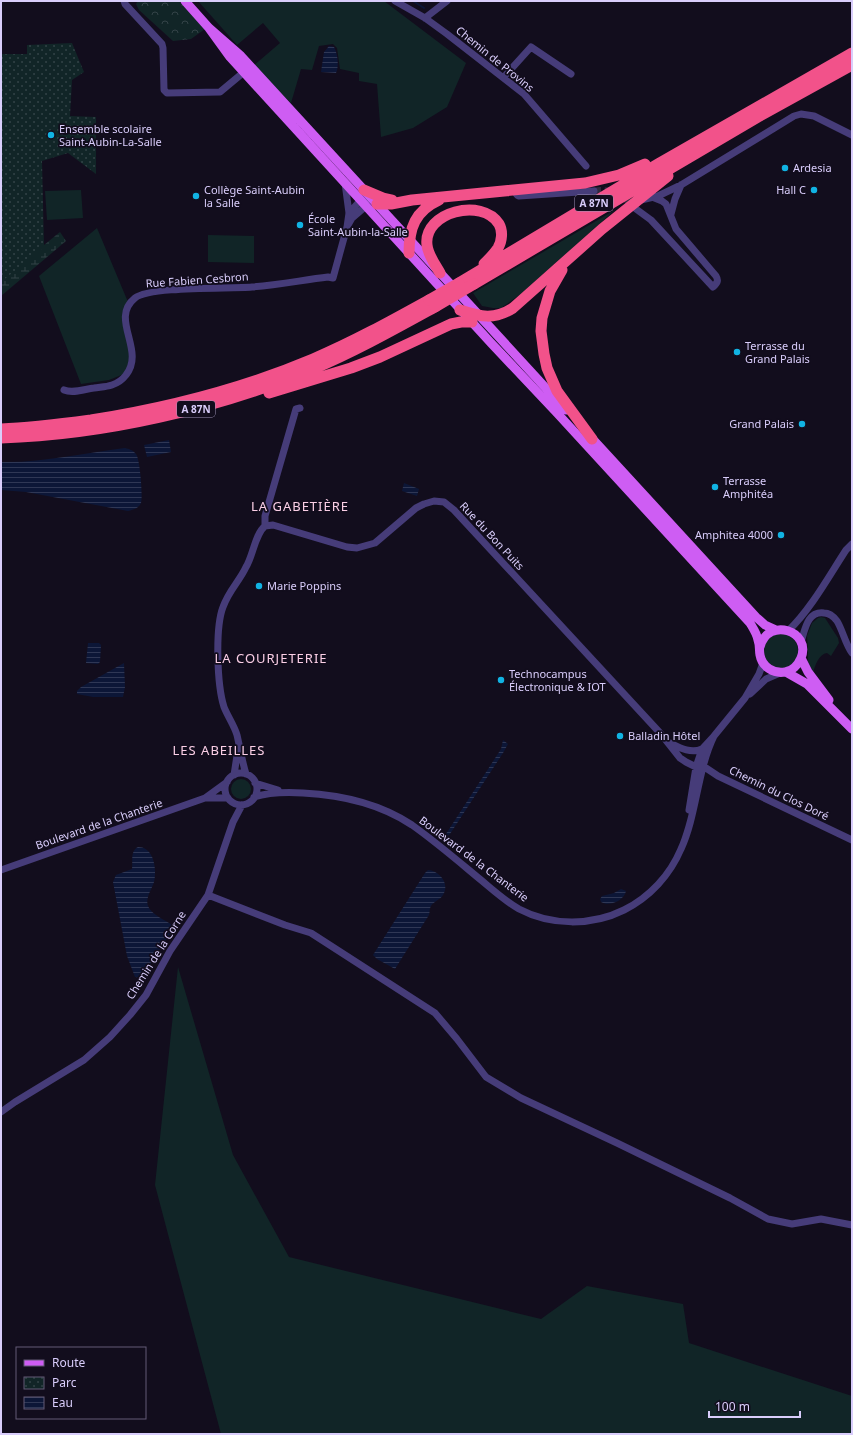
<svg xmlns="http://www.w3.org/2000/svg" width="853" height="1435" font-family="'Noto Sans',sans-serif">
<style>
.green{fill:#112527}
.forest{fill:url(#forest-crowns)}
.wetland{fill:url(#wetland-marsh)}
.park{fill:url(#park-dots)}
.water{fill:url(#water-rules)}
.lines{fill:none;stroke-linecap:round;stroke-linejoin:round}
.stream{stroke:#0c1637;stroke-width:2}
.minor-tunnel{stroke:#302a3e;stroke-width:7;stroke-dasharray:7 3.5;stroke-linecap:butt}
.minor{stroke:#463c79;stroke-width:7}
.major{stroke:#ce5df3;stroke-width:9}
.highway{stroke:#f2528a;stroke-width:11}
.highway-bridge{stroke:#f2528a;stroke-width:11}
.poi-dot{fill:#11b3e3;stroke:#120d1d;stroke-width:1.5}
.labels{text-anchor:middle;stroke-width:3.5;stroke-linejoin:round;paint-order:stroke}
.shield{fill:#120d1d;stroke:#9d93b8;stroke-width:1}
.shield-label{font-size:10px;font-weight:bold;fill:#d9cdfb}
.street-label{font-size:11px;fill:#d9cdfb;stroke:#120d1d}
.poi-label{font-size:11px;fill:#d9cdfb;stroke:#120d1d;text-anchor:start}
.quarter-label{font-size:13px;letter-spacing:1px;fill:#fbcfe6;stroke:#120d1d}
</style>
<defs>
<pattern id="forest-crowns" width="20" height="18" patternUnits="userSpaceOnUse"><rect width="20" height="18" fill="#112527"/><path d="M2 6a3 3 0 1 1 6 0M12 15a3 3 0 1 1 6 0" fill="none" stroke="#334347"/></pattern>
<pattern id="wetland-marsh" width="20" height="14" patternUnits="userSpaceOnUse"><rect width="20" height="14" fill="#112527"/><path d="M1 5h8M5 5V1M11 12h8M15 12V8" fill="none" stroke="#334347"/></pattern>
<pattern id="park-dots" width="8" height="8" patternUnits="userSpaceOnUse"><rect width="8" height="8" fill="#112527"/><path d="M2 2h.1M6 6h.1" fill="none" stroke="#334347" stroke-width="1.8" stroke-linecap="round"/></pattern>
<pattern id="water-rules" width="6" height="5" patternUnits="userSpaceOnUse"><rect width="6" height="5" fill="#0c1637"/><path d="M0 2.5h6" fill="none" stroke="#2f3755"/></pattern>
</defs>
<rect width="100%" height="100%" fill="#120d1d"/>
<path class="green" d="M198,1H384L466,63L447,107L413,128L381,137L377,84L359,81V73L340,69L337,48L333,44L319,46L312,70L301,69L291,103L253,66L280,43L263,23L237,45Z
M81,190L83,218L47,220L45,191Z
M615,210L522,293L511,301L501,308H493L482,306L473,293Z
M97,228L128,302L122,318L131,353L128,367L124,374L109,380L81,384L39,276Z
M208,235L254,236V263L208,262Z
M821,617L825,618L838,638L839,643L831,656L827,653C819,654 815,665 813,673L808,662V652L807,636L812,623L818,618Z
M764 651a17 17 0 1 1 34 0a17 17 0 1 1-34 0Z
M231 789a10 10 0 1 1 20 0a10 10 0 1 1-20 0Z
M178,967L233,1155L289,1257L541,1319L587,1286L683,1304L689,1343L852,1396V1434H221L155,1185Z"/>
<path class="forest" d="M138,1H179L205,29L191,39L173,41L139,10L136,4Z"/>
<path class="wetland" d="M60,232L66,241L1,296V280Z"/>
<path class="park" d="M72,43L84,72L72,80L70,116L96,117V174L68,153L42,161L44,247L1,282V54H27V45Z"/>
<path class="water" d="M329,46L334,47C338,54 339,67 336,73L321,72L324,52Z
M169,440L171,452L147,457L144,445Z
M125,448C129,449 133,450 136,454C140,459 143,496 141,503C139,508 133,510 128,511L26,492L1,490V462C42,463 84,453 125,448Z
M404,483L419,489L417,496L402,491Z
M88,643H99L101,645L100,662L98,664L86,663Z
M124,663L125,687L123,697H93L77,694V691L81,687Z
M503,740L508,744L503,753L450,834L445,838L444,837L501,749Z
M138,847C154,847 157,869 154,882C152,889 145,898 148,906C151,914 165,920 172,925L174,928L146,971C142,974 140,978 135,977L127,956L113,882L116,875L132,869C133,861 130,851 138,847Z
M428,870C440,871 450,884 443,895C440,900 434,901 431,906C429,909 430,912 429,915L395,969L377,959L373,955L425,873Z
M621,889L626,891C624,901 609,907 601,902L600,899L602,896L614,893Z"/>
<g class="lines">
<path class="stream" d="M413,1L424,8"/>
<path class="minor-tunnel" d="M594,191C615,189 620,194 635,207"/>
<path class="minor" d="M124,1L125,4L162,44L163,48L164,90L167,93L220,92L244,72
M395,1L425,18L447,34L524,94L586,166
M425,18L447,1
M504,77L531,47L571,74
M514,191L517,195L519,196L594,191
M641,200L658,196L681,185L794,116L801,114L814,116L852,135
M636,209L651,220L713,287C717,283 719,281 716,276L676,229L666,204L662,201L652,197
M349,213L358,203L366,202
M671,214L675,199L681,185
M348,225L352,218L366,206L364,190
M64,390C73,394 85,389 94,388C100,387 106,387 112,385C118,383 123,379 126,375C146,350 109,319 135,298C150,286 229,289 252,287C278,285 303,280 328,277L333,278L347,227L349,213L345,183
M265,526L273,525L347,547L357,548L375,543L416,508L424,504L434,501L444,502L454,510L661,734L680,758L686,762L696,767L706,768L718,776L852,840
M265,526V516L296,409L300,408
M788,631C811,609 829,576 846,550L852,544
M801,642C805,630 807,611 824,613C829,613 834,617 837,621C843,631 845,643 852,653
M750,694L766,679L780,673
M670,743C680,748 691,754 702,749
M225 789a16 16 0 1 1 32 0a16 16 0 1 1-32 0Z
M246,774C242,761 240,748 237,735C234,725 228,717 224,707C217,685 215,628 223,607C229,590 239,582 246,567C253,556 255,534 265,526
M234,775L238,749
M255,783L278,790
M254,797C270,792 287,792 303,793C342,795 379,803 412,825C436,842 458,861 481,880C493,890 505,901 519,909C551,926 592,926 624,910C650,897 670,875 681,849C697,814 697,771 714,736
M207,798H228
M689,810L696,767L702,749L714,736L745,698L759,674L763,663
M1,870L205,798L227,782
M208,895L285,925L311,933L435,1013L457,1039L486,1077L521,1098L617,1143L730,1198L768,1219L792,1224L821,1219L852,1225
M1,1112L15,1102L84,1060L110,1037L130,1015L146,995L170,951L208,895L233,822L242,805"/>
<path class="major" d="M185,1L209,28L241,56L566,410
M209,28L230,57L491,343L557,413L750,623C753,628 757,634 758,640C760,645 759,650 760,655C762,667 774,674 785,672C792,671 798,665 801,658C812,631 768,616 760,647
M588,434L756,617L765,625L776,630
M801,658L808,672L829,700
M786,672L807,684L852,729"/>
<path class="highway" d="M364,190L383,198L392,200
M377,204H391L412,200L585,183L619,175L645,164
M409,253C409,228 415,211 439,200
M562,270L550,291L542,318L541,331L544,354L547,368L557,391L592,439
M440,273C435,264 428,255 427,245C423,212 482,197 499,224C503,231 502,241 498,248C494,254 489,259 484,264
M459,283L658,164L852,53
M474,284L758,117L852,65
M460,310C481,317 494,320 513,308L602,229L668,176
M269,393L351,368L380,357L451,324L461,322H472
M1,429C31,428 61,424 91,420C167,408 242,389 313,359C353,342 391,321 429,300
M1,438C103,435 216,409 311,370C354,352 395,329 435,307"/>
<path class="highway-bridge" d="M429,300L459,283
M435,307L474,284"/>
</g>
<g class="poi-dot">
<circle cx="51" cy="135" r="4"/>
<circle cx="785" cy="168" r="4"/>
<circle cx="814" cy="190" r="4"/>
<circle cx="196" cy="196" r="4"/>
<circle cx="300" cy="225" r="4"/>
<circle cx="737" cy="352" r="4"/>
<circle cx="802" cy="424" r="4"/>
<circle cx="715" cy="487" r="4"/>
<circle cx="781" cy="535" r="4"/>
<circle cx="259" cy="586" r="4"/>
<circle cx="501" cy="680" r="4"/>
<circle cx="620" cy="736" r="4"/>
</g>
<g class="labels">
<g class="shield">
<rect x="575" y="195" width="38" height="16" rx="3"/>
<rect x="177" y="401" width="38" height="16" rx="3"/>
</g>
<g class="shield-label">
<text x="594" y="207">A 87N</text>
<text x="196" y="413">A 87N</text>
</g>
<g class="street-label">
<text transform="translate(495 59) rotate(39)" y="4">Chemin de Provins</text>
<text transform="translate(197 280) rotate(-4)" y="4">Rue Fabien Cesbron</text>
<text transform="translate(492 536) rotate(47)" y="4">Rue du Bon Puits</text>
<text transform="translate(779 793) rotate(26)" y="4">Chemin du Clos Doré</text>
<text transform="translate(99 824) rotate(-19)" y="4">Boulevard de la Chanterie</text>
<text transform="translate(474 859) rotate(37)" y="4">Boulevard de la Chanterie</text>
<text transform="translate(156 955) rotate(-58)" y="4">Chemin de la Corne</text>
</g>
<g class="poi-label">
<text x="59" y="133">Ensemble scolaire<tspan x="59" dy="13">Saint-Aubin-La-Salle</tspan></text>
<text x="793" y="172">Ardesia</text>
<text x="204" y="194">Collège Saint-Aubin<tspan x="204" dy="13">la Salle</tspan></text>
<text x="806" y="194" text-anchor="end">Hall C</text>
<text x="308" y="223">École<tspan x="308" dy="13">Saint-Aubin-la-Salle</tspan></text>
<text x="745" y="350">Terrasse du<tspan x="745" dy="13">Grand Palais</tspan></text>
<text x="794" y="428" text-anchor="end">Grand Palais</text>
<text x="723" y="485">Terrasse<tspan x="723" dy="13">Amphitéa</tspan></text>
<text x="773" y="539" text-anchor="end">Amphitea 4000</text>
<text x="267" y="590">Marie Poppins</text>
<text x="509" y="678">Technocampus<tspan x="509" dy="13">Électronique &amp; IOT</tspan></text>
<text x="628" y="740">Balladin Hôtel</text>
</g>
<g class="quarter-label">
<text x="300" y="511">LA GABETIÈRE</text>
<text x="271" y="663">LA COURJETERIE</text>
<text x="219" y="755">LES ABEILLES</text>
</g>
</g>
<rect width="853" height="1435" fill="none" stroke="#d9cdfb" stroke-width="4"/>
<rect x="16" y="1347" width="130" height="72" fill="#120d1d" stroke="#625a76"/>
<rect x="24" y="1360" width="20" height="6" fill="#ce5df3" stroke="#625a76"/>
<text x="52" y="1367" font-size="12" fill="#d9cdfb">Route</text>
<rect x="24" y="1377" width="20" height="12" fill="url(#park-dots)" stroke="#625a76"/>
<text x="52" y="1387" font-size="12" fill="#d9cdfb">Parc</text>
<rect x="24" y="1397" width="20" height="12" fill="url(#water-rules)" stroke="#625a76"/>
<text x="52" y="1407" font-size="12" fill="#d9cdfb">Eau</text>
<path d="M709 1411v6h91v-6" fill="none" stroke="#d9cdfb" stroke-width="2"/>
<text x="715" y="1411" font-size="12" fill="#d9cdfb" stroke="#120d1d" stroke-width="3" paint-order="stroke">100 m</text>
</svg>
